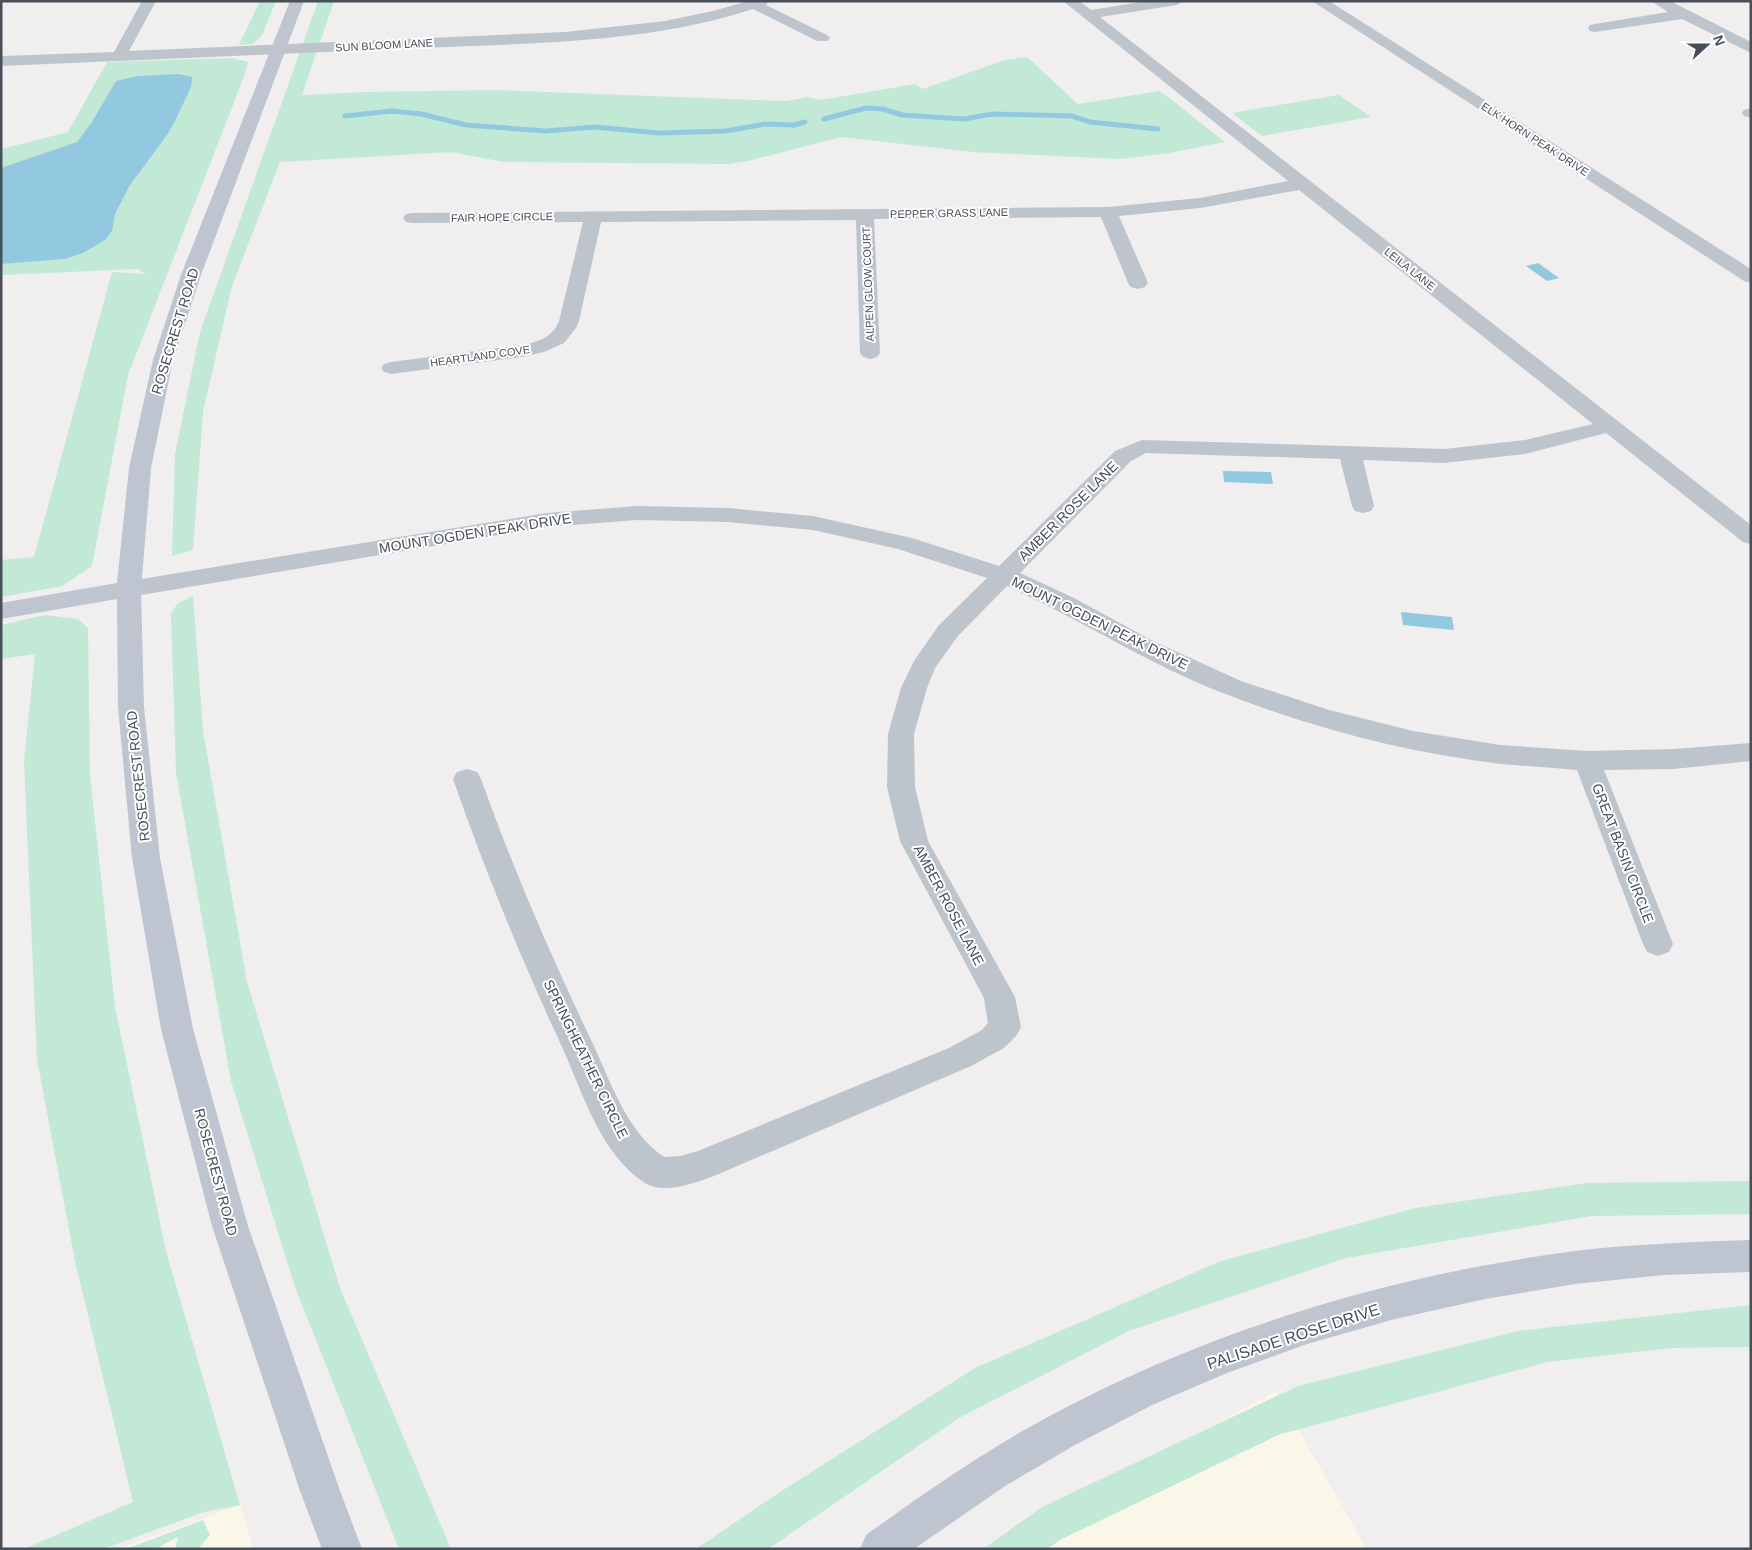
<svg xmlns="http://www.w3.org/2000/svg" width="1752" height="1550" font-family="Helvetica,sans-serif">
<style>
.commercial{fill:#faf7e9}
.green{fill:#c1e9d5}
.water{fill:#93c8e1}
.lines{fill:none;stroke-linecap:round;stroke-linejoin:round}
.stream{stroke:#93c8e1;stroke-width:5}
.street{fill:#bec4cb;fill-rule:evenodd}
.secondary{fill:#bec4d0;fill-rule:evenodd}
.labels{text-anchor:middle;stroke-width:4;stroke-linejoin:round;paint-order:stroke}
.far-street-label{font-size:11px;fill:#484f59;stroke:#fff}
.street-label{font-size:14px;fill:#484f59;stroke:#fff}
.near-street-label{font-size:16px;fill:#484f59;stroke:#fff}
</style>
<rect width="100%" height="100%" fill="#f0eeee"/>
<path class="commercial" d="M1276,1391L1367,1549H983Z
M240,1505L254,1549H118Z"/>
<path class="green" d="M260,1H276L262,35L253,44L239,45Z
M318,1H334L302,95L367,92L497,90L755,100L787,101L807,97L821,100L915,84L923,89L1005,60L1027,57L1078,104L1160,91L1225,142L1169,153L1120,159L973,152L841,137L748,161L729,164L504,162L451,152L280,162L232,286L203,412L193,550L172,556L175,454L200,332Z
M232,58L248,62L245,74L128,375L92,566L62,586L1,597V560L34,557L112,272L146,274L138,269L1,275V149L68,132L107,62Z
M1339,95L1371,117L1262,136L1232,113Z
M193,596L203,731L247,982L340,1288L451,1549H399L295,1287L231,1081L176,773L171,613L178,603Z
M45,615L78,619L88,628L90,776L115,1007L166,1251L240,1505L204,1512L103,1549H24L133,1502L75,1261L37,1059L24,761L35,654L1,659V625Z
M1751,1181V1214L1592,1216L1346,1258L1129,1331L959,1418L768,1549H696L777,1494L975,1368L1221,1261L1415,1208L1587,1183Z
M1751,1305V1347L1671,1348L1547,1362L1278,1435L1060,1540L1047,1549H983L1042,1507L1298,1386L1518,1331Z
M203,1520L210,1535L198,1549H175L178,1537L155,1549H126Z"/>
<path class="water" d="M179,74L192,77L191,87L175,121L167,135L130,185L115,214L112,231L105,240L83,253L64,259L1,264V168L77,142L92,122L116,81L138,76Z
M1538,263L1559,278L1547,281L1526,266Z
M1223,471L1271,472L1273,484L1224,482Z
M1401,612L1452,617L1454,630L1403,625Z"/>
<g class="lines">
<path class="stream" d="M345,116L392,111L421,114L466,125L546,131L595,127L659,133L726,131L765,124L794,125L805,122
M824,119L866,108L883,109L902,115L964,119L992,114L1072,116L1090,122L1158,129"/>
<path class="street" d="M142,1H156L129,51L565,32L665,21L713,11L748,1H770L766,5L827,35L830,38L827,41H817L753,9C646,44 529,43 418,48C279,54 140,60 1,66V56L114,52Z
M1063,1H1079L1091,10L1147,1H1184L1177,5L1100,17L1751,525V544L1743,542L1606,433L1525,454L1444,463L1363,460L1374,506L1371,511L1363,513L1355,511L1352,506L1340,459L1146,453L1131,461L1020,573L1074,598L1153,641L1241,681L1329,710L1413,731L1500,745L1587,751L1674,749L1751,743V761L1674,769L1604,770L1673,944L1669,952L1658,956L1647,952L1643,944L1577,770C1552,768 1526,766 1501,764C1407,753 1312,728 1223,693C1148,664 1080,619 1007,586L957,637L935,668L927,688L914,734L915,787L928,841L1015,997L1021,1027L1016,1036L1004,1048L971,1066L714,1176C694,1183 664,1195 645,1183C601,1155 583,1094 563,1049C522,961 485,871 453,779L457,772L467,769L477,772L481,779C513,869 551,956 592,1042C611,1082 626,1131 664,1157L680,1156L698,1151L949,1048L982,1030L988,1023L984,998L900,841L887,787L888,734L901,688L914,661L939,625L987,578L898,549L813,530L728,522L637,520L547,527L129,597L120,594L117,589L120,584L129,581L547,513L637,506L728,508L813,516L912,538L999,566L1115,451L1142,440L1444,449L1525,440L1593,424L1299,190L1200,208L1119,216L1148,283L1145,287L1138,289L1131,287L1128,283L1101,217L874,219L880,353L877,357L870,359L863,357L860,353L856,220L601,222L579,321L576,328L564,343L544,352L522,357L391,374L384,372L381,368L384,364L391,362L522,345C538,342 553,337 559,321L583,222L412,223L406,222L403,218L406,214L412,213L1108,207L1200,198L1288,181Z
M1312,1H1329L1751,269V283L1744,281Z
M1651,1H1670L1751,42V53L1682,19L1595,32L1590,31L1588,28L1590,25L1595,24L1668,12Z
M1751,108V118L1744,116L1742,113L1744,110Z"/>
<path class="secondary" d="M290,1H304L201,275L173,360L151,468L141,589L144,707L160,858L193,1029L248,1226L340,1491L362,1549H322L300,1491L212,1226L161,1029L132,858L118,707L117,599L1,619V603L117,583L129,468L153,360L181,275Z
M1751,1240V1272L1664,1275L1575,1284L1485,1299L1395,1319L1307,1344L1227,1373L1152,1405L1075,1445L1005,1486L914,1549H860L866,1535C924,1493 983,1452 1046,1418C1208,1330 1392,1275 1575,1251C1633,1244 1692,1242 1751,1240Z"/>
</g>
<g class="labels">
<g class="far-street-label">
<text transform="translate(384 45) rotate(-3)" y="4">SUN BLOOM LANE</text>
<text transform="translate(1535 139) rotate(33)" y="4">ELK HORN PEAK DRIVE</text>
<text transform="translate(949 213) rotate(-1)" y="4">PEPPER GRASS LANE</text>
<text transform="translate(502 217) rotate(-1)" y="4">FAIR HOPE CIRCLE</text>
<text transform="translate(1410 269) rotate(38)" y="4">LEILA LANE</text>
<text transform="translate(868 284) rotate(-92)" y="4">ALPEN GLOW COURT</text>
<text transform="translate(480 356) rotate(-8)" y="4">HEARTLAND COVE</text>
</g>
<g class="street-label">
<text transform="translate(175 331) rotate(-73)" y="5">ROSECREST ROAD</text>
<text transform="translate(1068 511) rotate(-45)" y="5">AMBER ROSE LANE</text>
<text transform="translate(475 533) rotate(-9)" y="5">MOUNT OGDEN PEAK DRIVE</text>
<text transform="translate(1100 623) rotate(26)" y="5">MOUNT OGDEN PEAK DRIVE</text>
<text transform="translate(138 776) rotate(-96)" y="5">ROSECREST ROAD</text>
<text transform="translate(1623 853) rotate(69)" y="5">GREAT BASIN CIRCLE</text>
<text transform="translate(949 905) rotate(62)" y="5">AMBER ROSE LANE</text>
<text transform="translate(586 1059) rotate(64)" y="5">SPRINGHEATHER CIRCLE</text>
<text transform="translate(216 1172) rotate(75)" y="5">ROSECREST ROAD</text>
</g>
<g class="near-street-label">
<text transform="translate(1293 1336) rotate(-18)" y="6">PALISADE ROSE DRIVE</text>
</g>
</g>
<rect width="1752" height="1550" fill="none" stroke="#484f59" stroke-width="5"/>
<g transform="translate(1707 45) rotate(69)" stroke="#ffffff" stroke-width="4" paint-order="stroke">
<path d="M0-4L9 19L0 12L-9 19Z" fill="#484f59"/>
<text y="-8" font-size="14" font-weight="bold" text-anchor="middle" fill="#484f59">N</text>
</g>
</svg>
